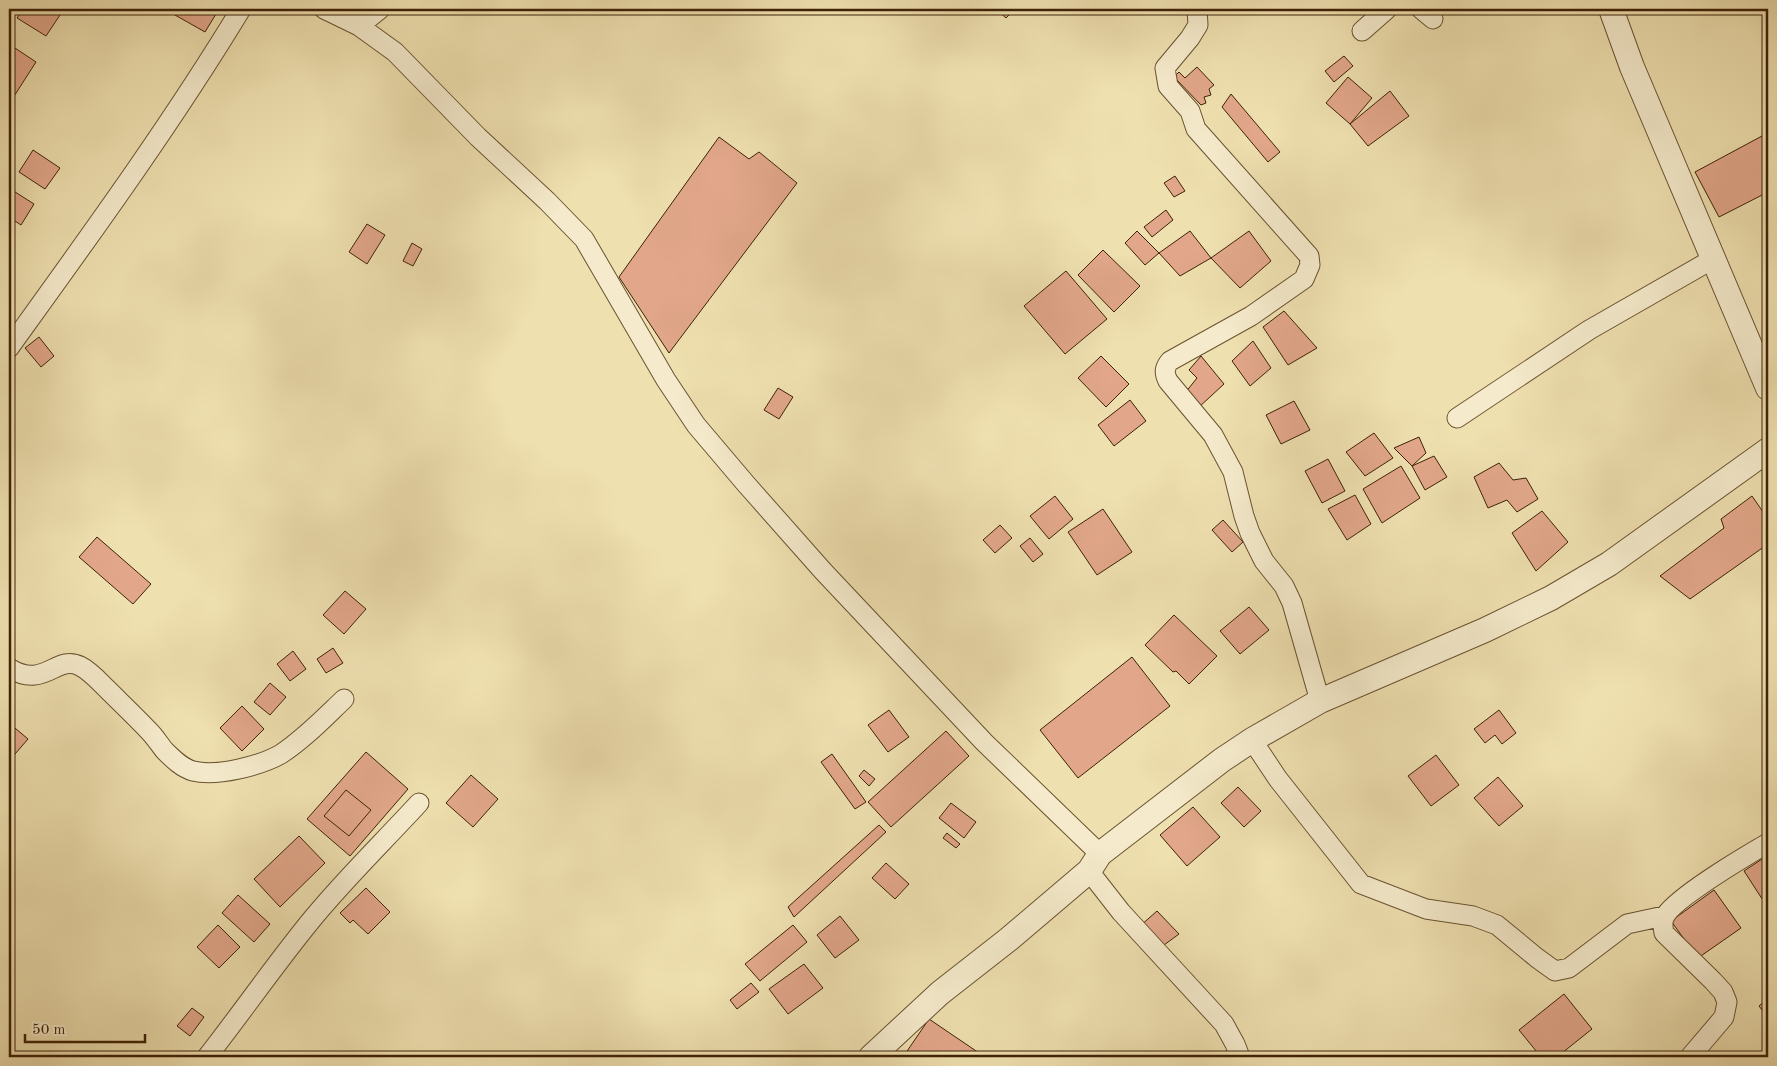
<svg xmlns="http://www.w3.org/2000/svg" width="1777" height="1066" font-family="'Old Standard TT',serif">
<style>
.building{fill:#e2a78a;stroke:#3e2206}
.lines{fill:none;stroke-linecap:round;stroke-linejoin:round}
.minor-casing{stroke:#6a5230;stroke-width:21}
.tertiary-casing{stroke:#6a5230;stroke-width:26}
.minor{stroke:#f5ebcc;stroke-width:19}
.tertiary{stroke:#f5ebcc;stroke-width:24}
</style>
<rect width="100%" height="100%" fill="#efe0b0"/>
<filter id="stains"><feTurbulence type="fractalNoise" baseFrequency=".004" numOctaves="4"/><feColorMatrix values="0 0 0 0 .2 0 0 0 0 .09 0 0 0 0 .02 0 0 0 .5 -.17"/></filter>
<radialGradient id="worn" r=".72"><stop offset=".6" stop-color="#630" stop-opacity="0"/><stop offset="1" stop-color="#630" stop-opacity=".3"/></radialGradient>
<path class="building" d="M23,9H64L46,36L17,18Z
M169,9H219L205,32L168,11Z
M996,9H1015L1006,18Z
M9,44L36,62L9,104Z
M1344,56L1353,66L1334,82L1325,71Z
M1197,67L1214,85L1209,89L1211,95L1204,97L1206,103L1201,105L1174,77L1179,72L1185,78Z
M1348,77L1372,98L1350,124L1326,103Z
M1390,91L1409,116L1368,146L1350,124Z
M1231,94L1280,152L1268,162L1222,107Z
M1762,136L1768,146V192L1719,217L1695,172Z
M719,137L749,159L759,152L797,183L669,353L619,277Z
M33,150L60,168L45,189L19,172Z
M1175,176L1185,191L1174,197L1164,183Z
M12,190L34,204L21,225L9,217V195Z
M1166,210L1173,220L1152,237L1144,227Z
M367,224L385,235L367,264L349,252Z
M1137,231L1159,253L1145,265L1125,243Z
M1190,231L1211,258L1180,276L1159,253Z
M1249,231L1271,261L1240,288L1211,258Z
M412,243L422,249L413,266L403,261Z
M1103,250L1140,286L1114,312L1078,275Z
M1066,271L1107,319L1065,354L1024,306Z
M1284,311L1317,348L1288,365L1263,327Z
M39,337L54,356L41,367L25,348Z
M1253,341L1271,368L1250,386L1232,361Z
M1101,356L1129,384L1106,407L1078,378Z
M1201,356L1224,384L1198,408L1185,393L1197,378L1189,370Z
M778,388L793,397L779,419L764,410Z
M1130,400L1146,421L1114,446L1098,425Z
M1294,401L1310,430L1281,444L1266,415Z
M1374,433L1393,458L1365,476L1346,452Z
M1419,437L1426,453L1412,466L1394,448Z
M1434,456L1447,477L1425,490L1412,466Z
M1328,459L1345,491L1322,503L1305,471Z
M1499,463L1513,480L1526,478L1538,499L1517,512L1507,500L1488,508L1474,477Z
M1401,466L1420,498L1382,523L1363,489Z
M1355,495L1371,524L1347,540L1328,509Z
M1055,496L1073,519L1049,539L1030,516Z
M1752,496L1768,519V544L1690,599L1660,576L1724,528L1721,519Z
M1103,509L1132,552L1097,575L1068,532Z
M1542,511L1568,542L1536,571L1512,533Z
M1223,520L1243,542L1232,552L1212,530Z
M1000,525L1012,538L995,553L983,540Z
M97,537L151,584L133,604L79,557Z
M1030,538L1043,554L1033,562L1020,546Z
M345,591L366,609L344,634L323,615Z
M1249,607L1269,630L1240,654L1220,631Z
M1174,615L1217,656L1189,684L1176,671L1173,672L1145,645Z
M333,648L343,663L326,673L317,659Z
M293,651L306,669L290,681L277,664Z
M1132,657L1170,706L1078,778L1040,730Z
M270,683L286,697L270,715L254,702Z
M242,706L264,729L242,751L220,728Z
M889,710L909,737L888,752L868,725Z
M1499,710L1516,733L1502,744L1495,735L1485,743L1474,729Z
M9,723L28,739L9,761Z
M946,731L969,756L891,827L868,802Z
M366,752L408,789L350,856L307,819Z
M832,754L866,802L855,809L821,762Z
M1436,755L1459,785L1431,806L1408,776Z
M864,770L875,779L869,786L859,776Z
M471,775L498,799L473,827L446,803Z
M1498,777L1523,806L1499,826L1474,798Z
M1238,787L1261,811L1244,827L1221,803Z
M346,790L371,810L349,836L324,816Z
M951,803L976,822L964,838L939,818Z
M1193,807L1220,837L1187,866L1160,835Z
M879,825L886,832L794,917L788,907Z
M947,833L960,844L956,848L943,838Z
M299,836L325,863L280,907L254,879Z
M1768,855V908L1744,871Z
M886,863L909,884L895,899L872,878Z
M366,888L390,912L368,934L353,920L350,923L340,913Z
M1714,890L1741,928L1698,958L1671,921Z
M238,895L270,924L254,942L222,913Z
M1157,911L1179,934L1160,948L1140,926Z
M840,916L859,940L835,958L817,935Z
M218,925L240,947L219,968L197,947Z
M793,925L807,942L760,981L745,964Z
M804,964L823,988L788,1014L769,989Z
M751,983L759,992L737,1009L730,1000Z
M1564,994L1592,1029L1557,1057H1541L1519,1030Z
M1768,998V1018L1759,1006Z
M192,1008L204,1017L190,1036L177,1026Z
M929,1019L985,1057H903Z"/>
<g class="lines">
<g class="minor-casing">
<path id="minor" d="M324,9L359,26L395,52L478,137L547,201L584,239L666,380L696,425L746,484L823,571L984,742L1100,854
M1197,9L1198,25L1190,38L1165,68L1168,86L1190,111L1196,129L1309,256L1310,265L1304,279L1251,316L1170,361C1164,368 1164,373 1168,381L1213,435L1233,472L1244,516L1250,533L1264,561L1284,586L1292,603L1320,701
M1421,9L1433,19
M359,26L380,9
M1362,31L1387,9
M9,348C89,237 170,126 241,9
M1457,418L1589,330L1713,259
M9,668C45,690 56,654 80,666C90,671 98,680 106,688C120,702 135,716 149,731C155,737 160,745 165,751C173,759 182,768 193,771C216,777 260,766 281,754C304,739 324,718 344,699
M1252,740L1278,779L1361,884L1426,909L1473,916L1497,925L1537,958L1555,971L1569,968L1627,924L1664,916
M1089,871L1121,912L1224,1024L1235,1044L1240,1057
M207,1057C243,1011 276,963 313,918C346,878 384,841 419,803
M1690,1057L1724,1017L1727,1002L1723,992L1713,981L1664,933C1663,928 1662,923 1664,918C1671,900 1749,854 1768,843"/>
</g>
<g class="tertiary-casing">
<path id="tertiary" d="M1611,9L1632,67L1768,388
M871,1057L940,993L1009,939L1089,871L1100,854L1222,760L1252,740L1320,701L1485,630L1551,598L1609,564L1768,450"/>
</g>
<use href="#minor" class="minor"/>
<use href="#tertiary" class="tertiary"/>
</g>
<rect width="1777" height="1066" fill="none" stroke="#efe0b0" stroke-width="30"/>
<rect x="10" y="10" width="1757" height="1046" fill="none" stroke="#3e2206" stroke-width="2.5"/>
<rect x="15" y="15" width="1747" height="1036" fill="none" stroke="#3e2206"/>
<path d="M25 1034v8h120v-8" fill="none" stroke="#3e2206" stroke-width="2.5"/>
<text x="32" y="1034" font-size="15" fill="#3e2206" stroke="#f5ebcc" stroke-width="4" paint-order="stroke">50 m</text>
<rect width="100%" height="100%" filter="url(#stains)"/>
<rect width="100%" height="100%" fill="url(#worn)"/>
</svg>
